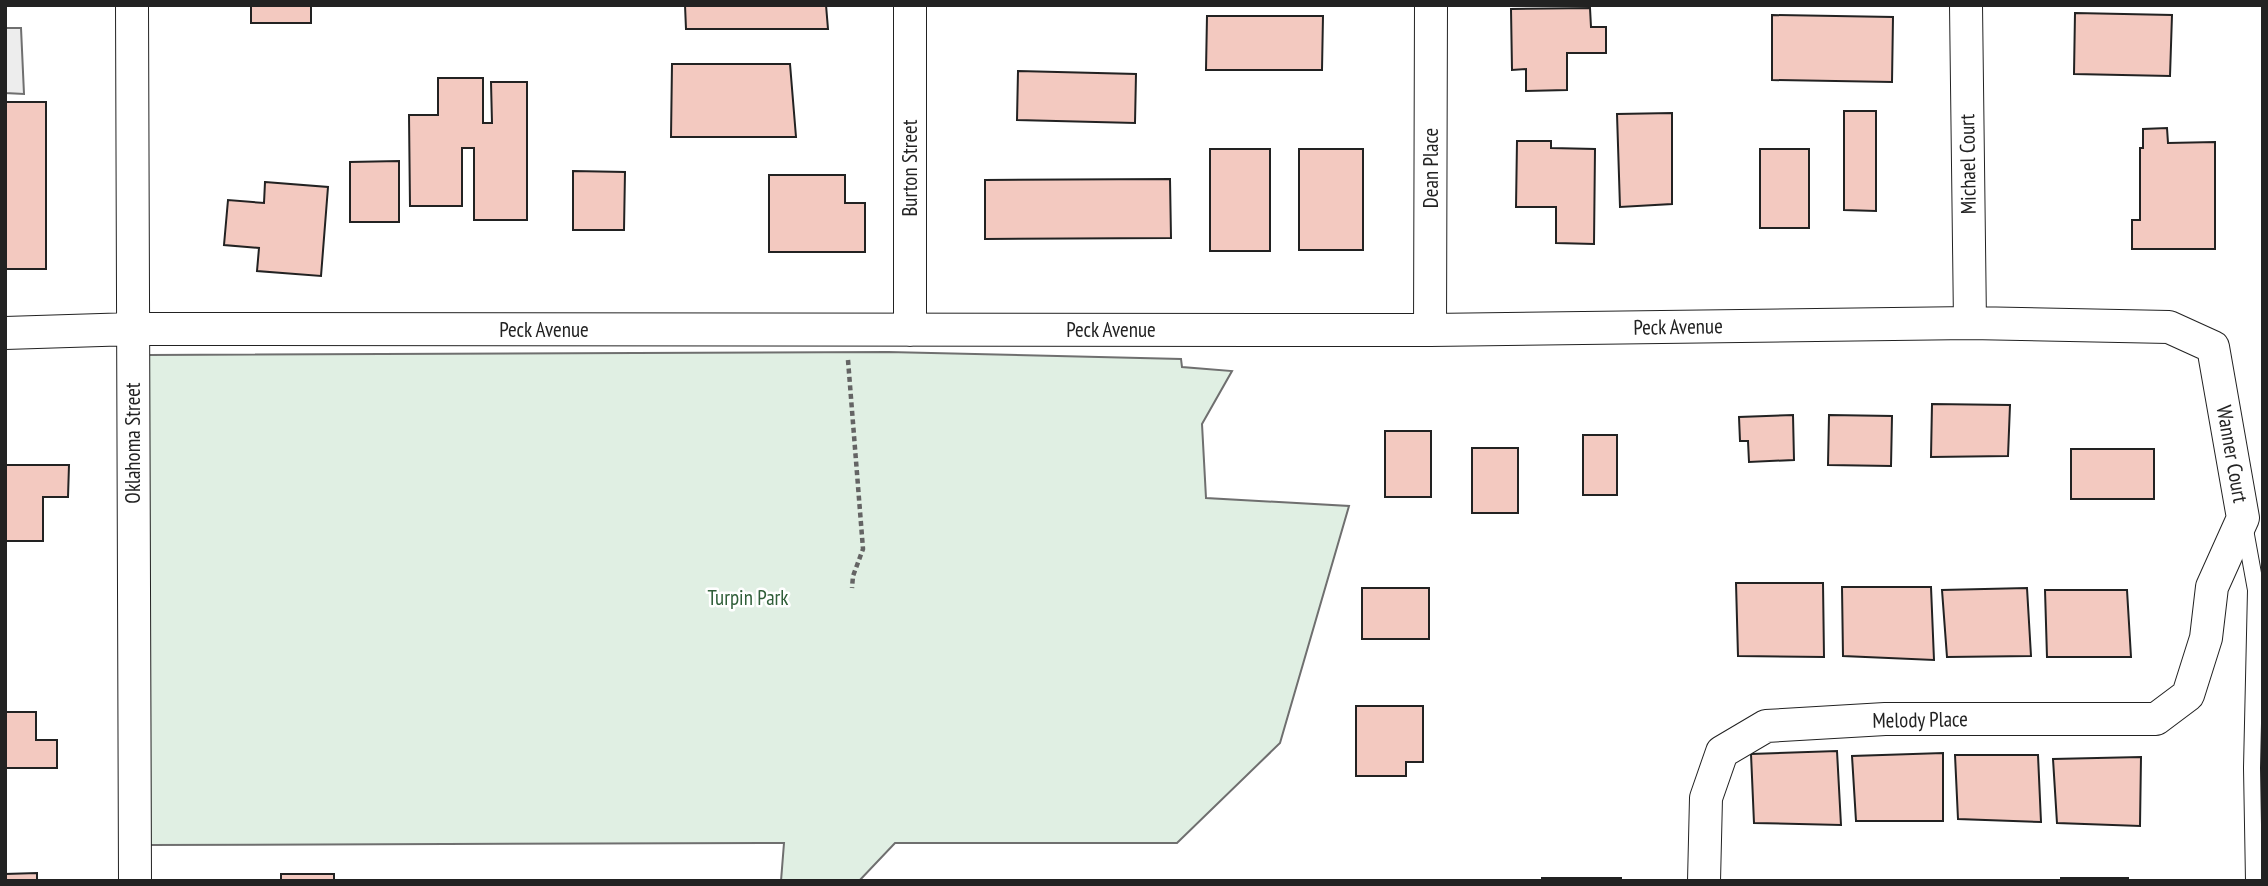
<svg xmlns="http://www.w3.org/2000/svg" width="2268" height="886" font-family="'PT Sans Narrow',sans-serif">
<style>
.green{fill:#e0efe3;stroke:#6f6f6f;stroke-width:2}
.parking{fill:#ededed;stroke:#6f6f6f;stroke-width:2}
.building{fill:#f3c9c0;stroke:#222;stroke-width:2}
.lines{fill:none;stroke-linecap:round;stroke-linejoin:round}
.lane-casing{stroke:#222;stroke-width:18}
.street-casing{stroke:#222;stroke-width:34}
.path{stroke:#646464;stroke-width:4.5;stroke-dasharray:5 3.5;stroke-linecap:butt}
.lane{stroke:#fff;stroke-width:16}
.street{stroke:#fff;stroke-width:32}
.labels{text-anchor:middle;stroke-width:5;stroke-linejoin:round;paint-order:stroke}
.street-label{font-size:21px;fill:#222;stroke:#fff}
.park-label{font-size:21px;fill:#2f5e38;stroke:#fff}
</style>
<rect width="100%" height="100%" fill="#fff"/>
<path class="green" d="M888,352L1181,359L1182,367L1232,371L1202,424L1206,498L1349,506L1280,743L1177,843H895L859,881H781L784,843L147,845L149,355Z"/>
<path class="parking" d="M5,28H21L24,94L5,93Z"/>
<path class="building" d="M251,5H311V23H251Z
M685,5H826L828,29H686Z
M1590,8L1591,27H1606V53H1567V90L1526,91V69L1512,70L1511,9Z
M2075,13L2172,15L2170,76L2074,74Z
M1772,15L1893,17L1892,82L1772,80Z
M1207,16H1323L1322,70H1206Z
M672,64H790L796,137H671Z
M1018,71L1136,74L1135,123L1017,120Z
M438,78H483V123H492L491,82H527V220H474V148H462V206H410L409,115H438Z
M5,102H46V269H5Z
M1844,111H1876V211L1844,210Z
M1672,113V204L1620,207L1617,114Z
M2167,128L2168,143L2215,142V249H2132V220H2140V148H2143V129Z
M1517,141H1551V148L1595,149L1594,244L1556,243V207H1516Z
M1210,149H1270V251H1210Z
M1299,149H1363V250H1299Z
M1760,149H1809V228H1760Z
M399,161V222H350V162Z
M573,171L625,172L624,230H573Z
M769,175H845V203H865V252H769Z
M1170,179L1171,238L985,239V180Z
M265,182L328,187L321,276L257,271L259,248L224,245L228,200L264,203Z
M1932,404L2010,405L2008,456L1931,457Z
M1793,415L1794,460L1749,462L1748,441H1740L1739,417Z
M1829,415L1892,416L1891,466L1828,465Z
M1385,431H1431V497H1385Z
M1583,435H1617V495H1583Z
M1472,448H1518V513H1472Z
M2071,449H2154V499H2071Z
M5,465H69L68,497H43V541H5Z
M1736,583H1823L1824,657L1738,656Z
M1842,587H1931L1934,660L1843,656Z
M1362,588H1429V639H1362Z
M2027,588L2031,656L1947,657L1942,590Z
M2045,590H2127L2131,657H2047Z
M1356,706H1423V762H1406V776H1356Z
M5,712H36V740H57V768H5Z
M1837,751L1841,825L1754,823L1751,754Z
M1943,753V821H1856L1852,756Z
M1955,755H2038L2041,822L1958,819Z
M2141,757L2140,826L2057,823L2053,759Z
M37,873V881H5V874Z
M281,874H334V881H281Z
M1542,878H1621V881H1542Z
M2061,878H2128V881H2061Z"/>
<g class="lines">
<g class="lane-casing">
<path id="lane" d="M2244,524L2256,590L2252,768L2254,881"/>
</g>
<g class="street-casing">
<path id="street" d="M132,5L135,881
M910,5V330
M1966,5L1970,323
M1430,330L1431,5
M5,333L133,329L1430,330L1970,323L2169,327L2213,347L2243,518L2212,587L2206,638L2188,695L2156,719H1885L1766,726L1722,752L1706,798L1704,881"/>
</g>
<path class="path" d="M848,360L863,549L853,576L852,588"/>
<use href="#lane" class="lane"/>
<use href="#street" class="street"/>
</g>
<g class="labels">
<g class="street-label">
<text transform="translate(1968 164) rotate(-91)" y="7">Michael Court</text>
<text transform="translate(910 168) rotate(-90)" y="7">Burton Street</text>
<text transform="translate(1431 168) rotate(-90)" y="7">Dean Place</text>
<text transform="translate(1678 327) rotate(-1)" y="7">Peck Avenue</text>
<text x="544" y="337">Peck Avenue</text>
<text x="1111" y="337">Peck Avenue</text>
<text transform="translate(133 443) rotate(-90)" y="7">Oklahoma Street</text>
<text transform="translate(2232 454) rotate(80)" y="7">Wanner Court</text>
<text transform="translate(1920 720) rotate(-1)" y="7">Melody Place</text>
</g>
<g class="park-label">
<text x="748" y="605">Turpin Park</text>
</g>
</g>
<rect width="2268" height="886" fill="none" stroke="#222222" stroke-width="14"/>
</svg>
